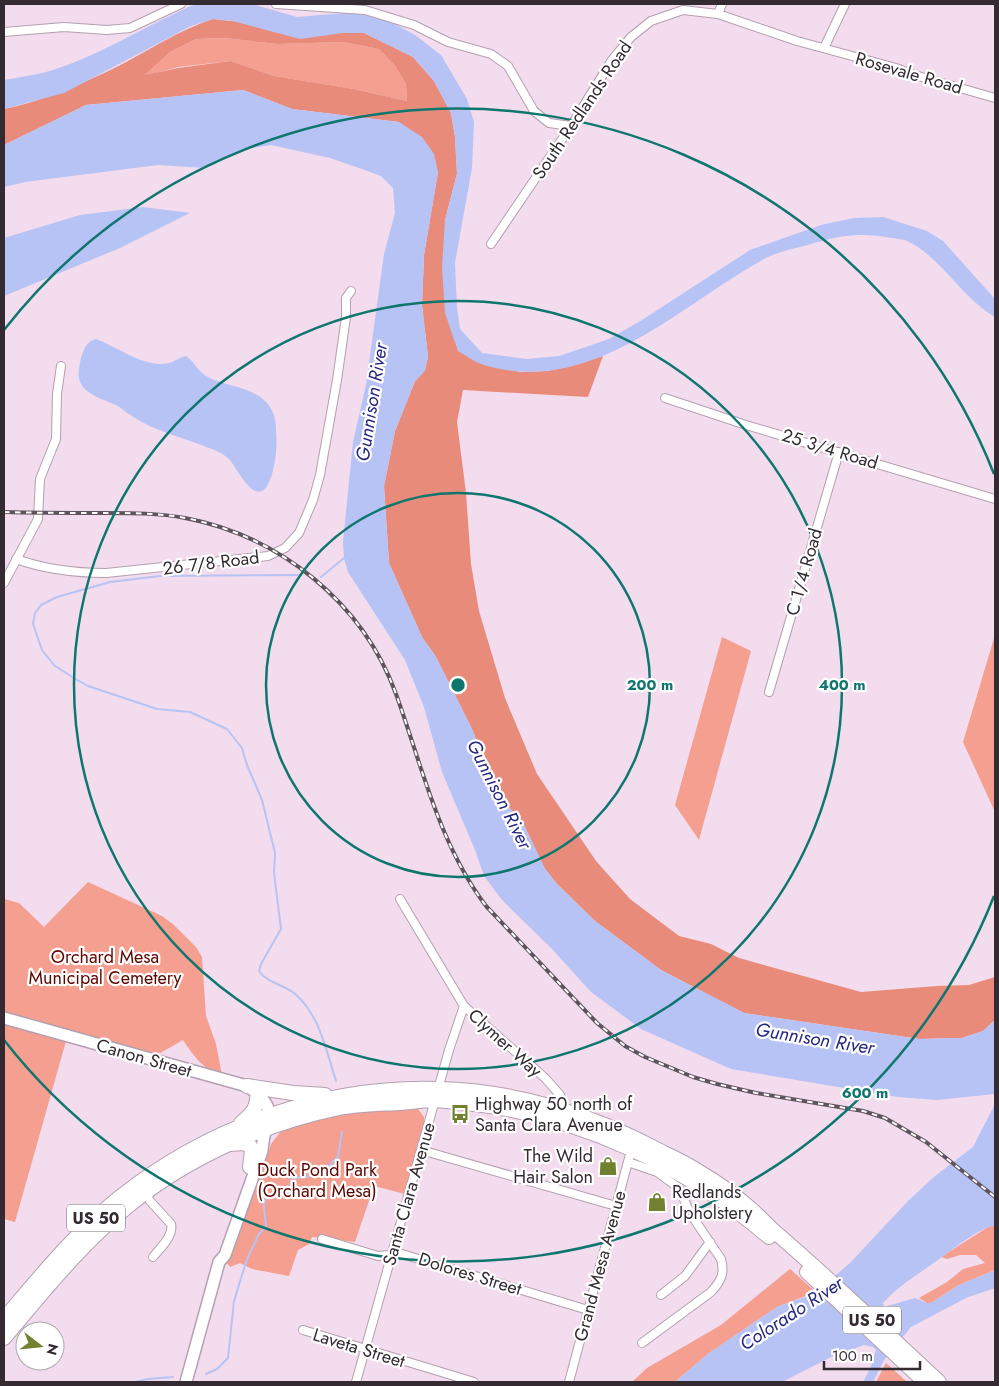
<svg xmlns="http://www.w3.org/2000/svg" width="999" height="1386" font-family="Jost,sans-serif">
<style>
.green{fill:#f49f8f}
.forest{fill:#e98b7a;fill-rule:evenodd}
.water{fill:#b7c3f5}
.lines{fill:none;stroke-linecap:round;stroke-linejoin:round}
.stream{stroke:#b7c3f5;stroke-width:2}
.street-casing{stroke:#b4a0b0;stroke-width:10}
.secondary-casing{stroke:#b4a0b0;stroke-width:14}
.highway-casing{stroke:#b4a0b0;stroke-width:16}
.street{stroke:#fff;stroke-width:8}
.secondary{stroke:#fff;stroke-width:11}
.highway{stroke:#fff;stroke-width:14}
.rail-casing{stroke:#5f545d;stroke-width:4}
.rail{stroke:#fff;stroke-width:2;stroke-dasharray:5.5;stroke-linecap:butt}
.ring{fill:none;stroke:#0f766e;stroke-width:2.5}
.labels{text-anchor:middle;stroke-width:4.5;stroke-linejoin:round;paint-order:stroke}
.shield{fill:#fff;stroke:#706b6f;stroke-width:1}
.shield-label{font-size:16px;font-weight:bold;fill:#332b31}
.street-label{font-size:18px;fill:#332b31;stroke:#fff}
.park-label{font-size:18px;fill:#5d0600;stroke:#fff}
.poi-label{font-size:18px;fill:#332b31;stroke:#fff;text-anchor:start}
.water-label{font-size:19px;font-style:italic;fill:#252781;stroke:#fff}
.centre{fill:#0f766e;stroke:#fff;stroke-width:2.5}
.ring-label{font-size:15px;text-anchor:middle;font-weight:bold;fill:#0f766e;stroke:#fff;stroke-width:4.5;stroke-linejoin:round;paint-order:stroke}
</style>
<rect width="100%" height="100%" fill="#f2dced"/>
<path class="green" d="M224,38L277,44L343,42L379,49L395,66L406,84L407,101L354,89L274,76L231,61L178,67L144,76L170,52L196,39Z
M995,635V812L963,742Z
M722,637L751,651L699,840L675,805Z
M88,882L162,916L174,925L196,947L202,957L206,1016L216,1044L222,1075C203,1070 194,1056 183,1040L155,1056L4,1012V899L19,903L44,927Z
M4,1023L66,1041L15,1222L4,1219Z
M406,1108L418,1109L424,1117V1133L405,1194L374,1186L355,1242L312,1237L309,1244L298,1250L289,1276L252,1269L240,1263L230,1267L226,1262L250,1204L271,1144L282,1130L349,1111Z
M995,1225V1270L959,1285L931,1303H927L919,1298L947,1282L963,1269L985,1263L976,1255H960L947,1259L941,1257L988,1227Z
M790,1269L816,1292L777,1307L708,1354L675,1382H632L647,1368L721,1325Z
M886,1363L907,1382H876Z"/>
<path class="forest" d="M213,19L343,33H364L413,57L434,81L451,113L455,137L457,174L445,220L458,351L520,372L547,371L568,367L603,356L588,397L463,390L457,422L466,493L471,564L479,611L505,698L537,774L596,861L630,899L679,936L711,944L739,958L861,992L937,986L969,985L995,977V1020L983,1031L962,1038L919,1039L744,1013L661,970L595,921L557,884L545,869L523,823L497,794L472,729L436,657L422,637L389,563L384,486L395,431L415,381L425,370L428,357L422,305L424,255L438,172L399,122L292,109L243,90L86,105L4,145V109C36,103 72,88 102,74C140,57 173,32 213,19ZM224,38L277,44L343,42L379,49L395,66L406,84L407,101L354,89L274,76L231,61L178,68L145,75L170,52L196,39Z"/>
<path class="water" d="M196,4H252L297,17L356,12L372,15L395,24L415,35L441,55L467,99L474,122L472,168L455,263L457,308L460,329L482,353L526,359L559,356L609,339L642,320L750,250L821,225L854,218L883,217L927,231L943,241L995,299V317C961,297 940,256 907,241C903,239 897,239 892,238C865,233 844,234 818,242C802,247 779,251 764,259C677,307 590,399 481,364C473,361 465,355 458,351L445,313L442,267L445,220L457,174L455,137L451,113L434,81L413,57L364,33H343L300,39L233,21L213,19L191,26L64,93L4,109V80C20,77 37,75 53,70C103,54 148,24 196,4Z
M243,90L292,109L399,122L422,137L434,154L438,172L424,255L422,305L428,357L425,371L415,381L395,431L384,486L389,563L422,637L436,657L472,729L497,794L523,823L545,869L557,884L595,921L661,970L744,1013L919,1039L962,1038L983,1031L995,1020V1094L937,1100L898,1097L731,1069L641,1029L591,992L552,949L502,900L484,876L475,850L442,772L424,707L405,660L348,572L344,558L343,542L353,442L366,385L384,254L395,213L393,188L381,176L359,168L330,158L271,145L245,149L206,168L158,165L25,182L4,187V145L86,105Z
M143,207L190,213L120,248L4,296V238L80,215Z
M96,339C118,347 146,369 169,363C175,362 179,357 186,356C195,362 198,372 208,377C230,389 264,386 274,415C276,421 276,428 276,434C278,446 274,485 262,491C250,497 235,465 229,459C224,454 215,450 209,448C190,440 170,435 152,427C145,424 138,420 132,416C126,413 122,408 116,405C105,400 92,397 83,387C76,378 79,368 81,358C84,349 86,342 96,339Z
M995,1104V1225C973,1231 954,1249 935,1262C917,1275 898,1286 883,1303L884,1307L915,1298L927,1303H931L959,1285L995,1270V1288L966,1298L911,1327L884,1360L873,1382H863L870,1369L876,1350L873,1347L864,1345L831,1357L782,1382H675L708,1354L777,1307L813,1294L850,1263L908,1201L935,1176L973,1147Z"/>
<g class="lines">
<path class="stream" d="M995,18V21
M298,575L160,576L110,582L57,597L41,605L35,613L33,624L42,650L54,665L72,677L88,686L157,709L190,712L227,729L242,748L247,765L262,800L275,853L274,873L281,929L261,964L259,971C266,982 284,985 294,993C320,1015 326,1050 336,1081
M321,577L344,558
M206,1374L217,1369L228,1358L234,1301L247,1259L259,1234L266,1227L264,1207L265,1199C273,1196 281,1197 288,1193L292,1178L306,1177L322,1172L338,1157L342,1132
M135,1382L148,1379L173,1377"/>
<g class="street-casing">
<path id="street" d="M276,4L365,10L414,25L448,42L491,54L508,66L534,111L549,123L571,126
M718,14L722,4
M4,32L64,27L107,30L130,28L181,4
M824,48L845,4
M491,244L571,126L612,60L631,37L651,21L683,10L718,14L797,41L896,68L911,74L995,98
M665,398L746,425L995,499
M16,559C44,569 76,573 106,573L268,556L285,548L299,533L313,500L320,475L337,380L346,317V298L351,291
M4,583L38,519L40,479L56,439L57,394L61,366
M769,692L839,452
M400,899L464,1006L545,1078L560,1095L562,1101L560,1109
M421,1150L616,1206
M628,1162L657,1172L679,1188L690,1213L721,1259C725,1274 721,1281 711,1292L642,1343
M147,1190L146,1193L150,1201L171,1224C174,1236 160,1248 153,1257
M322,1239L378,1256L402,1254L588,1310
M661,1295L685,1276L710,1242
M303,1330L474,1382
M356,1382L449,1050L464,1006
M569,1382L629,1158"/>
</g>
<g class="secondary-casing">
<path id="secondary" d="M4,1018L247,1086C282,1109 264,1117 262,1151L225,1255L219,1262L186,1382"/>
</g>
<g class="highway-casing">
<path id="highway" d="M247,1086L293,1093L325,1095
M241,1123C254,1112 256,1110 258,1093
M230,1144L244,1143L250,1146L252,1150L250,1167
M807,1272L925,1382
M4,1319C40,1277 75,1233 119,1198C208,1127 325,1085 439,1089C517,1091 594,1115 662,1152C675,1158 689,1165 701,1173C718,1183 736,1196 751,1209C759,1216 767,1225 775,1232C831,1280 885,1332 939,1382
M4,1338C43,1292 81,1244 128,1206C188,1157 263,1124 339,1108C359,1104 380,1104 400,1103C412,1102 424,1100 436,1100C446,1101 456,1102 466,1103C575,1114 687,1166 769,1237"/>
</g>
<use href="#street" class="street"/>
<use href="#secondary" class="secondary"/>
<use href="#highway" class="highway"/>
<g class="rail-casing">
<path id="rail" d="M4,512C38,513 72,513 106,513C132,513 159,513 185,518C280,536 363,603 396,694C422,766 439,844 486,906L597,1023L625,1046L645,1057L693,1077L717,1084L756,1093L863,1111L885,1118L926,1142L995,1197"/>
</g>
<use href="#rail" class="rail"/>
</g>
<g class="ring">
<circle cx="458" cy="685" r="192"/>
<circle cx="458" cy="685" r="384"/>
<path d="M994 896A576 576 0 0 1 4 1040M4 330A576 576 0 0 1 994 474"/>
</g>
<defs>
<g id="bus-bare" transform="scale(1.5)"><path d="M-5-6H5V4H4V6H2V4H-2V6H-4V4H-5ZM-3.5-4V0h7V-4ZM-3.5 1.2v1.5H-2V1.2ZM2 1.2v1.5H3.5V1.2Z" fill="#72812f" stroke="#fff" stroke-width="2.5" paint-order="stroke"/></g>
<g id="shop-bare" transform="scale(1.5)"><path d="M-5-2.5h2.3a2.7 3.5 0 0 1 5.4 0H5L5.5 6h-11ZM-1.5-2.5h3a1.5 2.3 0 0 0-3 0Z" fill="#72812f" stroke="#fff" stroke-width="2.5" paint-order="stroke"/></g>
</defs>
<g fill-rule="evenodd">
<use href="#bus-bare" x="460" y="1114"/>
<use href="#shop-bare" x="608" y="1166"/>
<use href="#shop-bare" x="657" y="1202"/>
</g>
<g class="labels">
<g class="shield">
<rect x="67" y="1204.5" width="58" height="27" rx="4"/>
<rect x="843" y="1306.5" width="58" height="27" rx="4"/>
</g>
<g class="shield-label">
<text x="96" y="1224">US 50</text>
<text x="872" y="1326">US 50</text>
</g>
<g class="street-label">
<text transform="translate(909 73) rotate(16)" y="6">Rosevale Road</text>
<text transform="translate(582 110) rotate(-56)" y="6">South Redlands Road</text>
<text transform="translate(830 449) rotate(17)" y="6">25 3/4 Road</text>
<text transform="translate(211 563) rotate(-7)" y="6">26 7/8 Road</text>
<text transform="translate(804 572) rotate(-74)" y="6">C 1/4 Road</text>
<text transform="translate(505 1043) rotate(42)" y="6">Clymer Way</text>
<text transform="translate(144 1058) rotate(16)" y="6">Canon Street</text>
<text transform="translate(409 1194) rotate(-74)" y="6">Santa Clara Avenue</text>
<text transform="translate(600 1266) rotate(-75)" y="6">Grand Mesa Avenue</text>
<text transform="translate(470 1274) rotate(17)" y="6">Dolores Street</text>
<text transform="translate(359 1348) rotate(17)" y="6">Laveta Street</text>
</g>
<g class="park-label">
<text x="105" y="963">Orchard Mesa<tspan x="105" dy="21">Municipal Cemetery</tspan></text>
<text x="317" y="1176">Duck Pond Park<tspan x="317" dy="21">(Orchard Mesa)</tspan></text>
</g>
<g class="poi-label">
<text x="475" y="1110">Highway 50 north of<tspan x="475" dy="21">Santa Clara Avenue</tspan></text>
<text x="593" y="1162" text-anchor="end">The Wild<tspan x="593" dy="21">Hair Salon</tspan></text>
<text x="672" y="1198">Redlands<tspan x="672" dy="21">Upholstery</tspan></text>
</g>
<g class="water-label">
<text transform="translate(371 402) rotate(-81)" y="7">Gunnison River</text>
<text transform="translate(500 794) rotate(63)" y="7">Gunnison River</text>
<text transform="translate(815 1038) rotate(9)" y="7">Gunnison River</text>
<text transform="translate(791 1313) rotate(-33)" y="7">Colorado River</text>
</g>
</g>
<circle cx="458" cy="685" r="8" class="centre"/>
<g class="ring-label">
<text x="650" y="690">200 m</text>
<text x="842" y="690">400 m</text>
<text x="865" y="1098">600 m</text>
</g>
<rect width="999" height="1386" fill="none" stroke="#332b31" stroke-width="10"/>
<g transform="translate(40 1346) rotate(106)"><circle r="24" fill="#ffffff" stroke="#adaaad"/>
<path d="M0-4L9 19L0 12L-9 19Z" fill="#72812f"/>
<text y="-8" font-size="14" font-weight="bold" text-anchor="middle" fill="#332b31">N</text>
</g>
<path d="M824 1361v8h96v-8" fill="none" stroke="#332b31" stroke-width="2.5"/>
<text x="832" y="1361" font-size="15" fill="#332b31" stroke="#ffffff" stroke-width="4" paint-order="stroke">100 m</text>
</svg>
